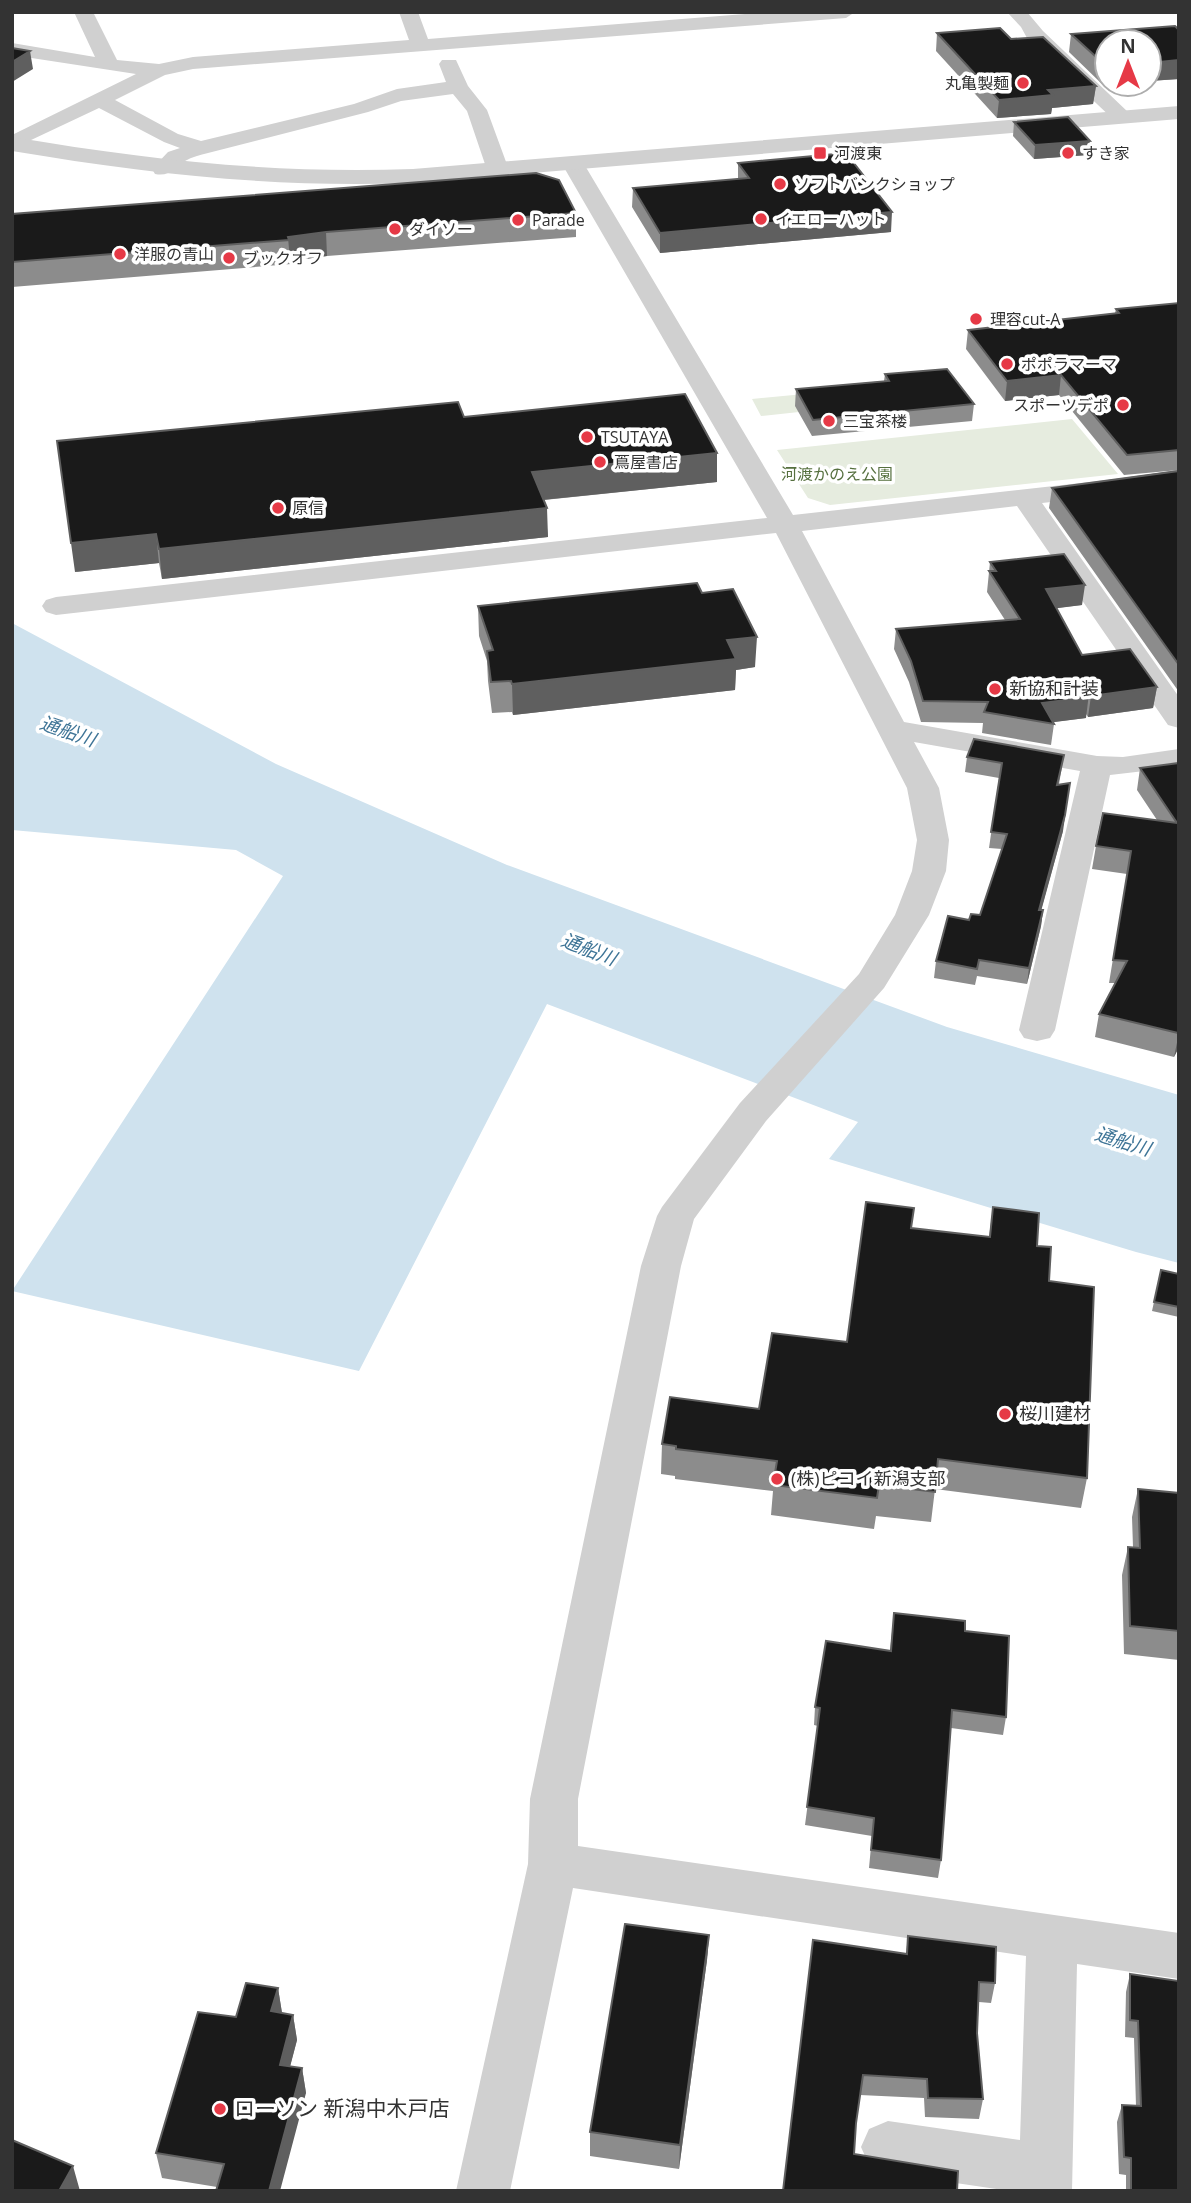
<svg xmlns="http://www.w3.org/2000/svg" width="1191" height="2203" font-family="'Open Sans','Noto Sans JP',sans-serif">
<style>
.green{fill:#e6ecdf}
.water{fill:#cfe2ee}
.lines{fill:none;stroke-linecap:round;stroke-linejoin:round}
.minor{fill:#d0d0d0;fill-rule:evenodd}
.tertiary{fill:#d0d0d0;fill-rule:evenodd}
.wall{fill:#8c8c8c}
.shaded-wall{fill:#5f5f5f}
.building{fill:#1a1a1a;stroke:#5f5f5f;stroke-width:2}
.poi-dot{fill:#e63946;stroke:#fff;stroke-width:2.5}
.labels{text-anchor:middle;stroke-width:7;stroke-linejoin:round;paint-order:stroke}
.far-poi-label{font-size:16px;fill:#333;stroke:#fff;text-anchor:start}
.far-park-label{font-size:16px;fill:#56703f;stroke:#fff}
.poi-label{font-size:18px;fill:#333;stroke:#fff;text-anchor:start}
.water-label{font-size:19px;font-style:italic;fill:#3f7597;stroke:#fff}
.near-poi-label{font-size:21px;fill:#333;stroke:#fff;text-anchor:start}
</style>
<rect width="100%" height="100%" fill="#fff"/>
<path class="green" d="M867,388L795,404L799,412L761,416L752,399Z
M1072,419L1118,474L830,505L808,498L777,450Z"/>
<path class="water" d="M12,623L276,764L507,865L947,1027L1179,1095V1263L1136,1252L829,1159L858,1122L547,1004L359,1371L12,1291L283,876L236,850L12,830Z"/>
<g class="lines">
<path class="minor" d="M74,12H93L117,60L159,64L193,57L409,40L399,12H418L428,39L769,12H855L846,18L193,69L165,75L115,100L178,134L201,141L354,104L397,89L446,82L439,64L442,60H456L468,86L487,110L509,170L506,175H490L487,170L467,111L453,94L401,101L368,112L208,153C200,155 192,157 185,161C173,167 171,177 155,174L152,169L168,152L180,148L164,142L99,108L12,149V135L136,74L12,55V43L95,57Z
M1007,12H1027L1043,31L1129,113L1132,117L1129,121H1115L1027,38L1021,27Z
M573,158L581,159L584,164L793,515L1179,472V488L1042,503L1179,697V728L1168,725L1017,506L802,531L904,722L1097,756L1123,757L1179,749V767L1110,775L1055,1030L1050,1038L1037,1041L1024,1038L1019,1030L1080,771L914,742L939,788L949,840L946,871L929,915L884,988L766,1121L694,1219L681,1266L578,1799V1846L1179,1933V1979L1077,1964L1072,2191H1010L888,2173L869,2165L861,2147L869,2129L888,2121L1020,2140L1026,1956L573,1888L510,2191H456L528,1864L530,1799L641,1266L657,1216L662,1207L740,1103L859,974L895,915L912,871L917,840L907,788L776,533L56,615L46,612L42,606L46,600L56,597L767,518L562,164L565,159Z"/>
<path class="tertiary" d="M1179,106V119L413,183C273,188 150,174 12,151V137C150,160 273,174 413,169Z"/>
</g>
<path class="wall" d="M1175,26L1179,30V79L1149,81V42H1107V84H1114L1103,85L1069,52L1071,34Z
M937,33L1011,39L1096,86L1093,104L1052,108L1051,114L997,118L936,51Z
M1014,122L1090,141L1088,155L1034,159L1013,136Z
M738,163L891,232L660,253L632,207L633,188L738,179Z
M576,213V237L327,256L290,261L291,264L12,287V214Z
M1179,303V470L1124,475L1059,395L1005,401L966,349L968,330L1115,313L1116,309Z
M885,374L974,404L972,421L812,436L795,406L796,389L884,381Z
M464,417L717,482L544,500L548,537L162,579L159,563L75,572Z
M1179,470V692L1049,508L1052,488Z
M990,562L1082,605L1056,608L1082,655L1157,687L1153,708L1088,717L1086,714V718L1053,722L1054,724L1051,745L982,733L983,723L921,722L909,682L894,649L896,629L1005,620L987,592Z
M702,593L755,667L736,670L735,690L513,715L512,712L492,713L488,681L487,661L479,636L478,606Z
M1064,755L1059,784L1063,831L1041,910H1043L1041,926L1027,984L977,976L975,985L934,978L936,961L969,920L980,915L1002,849L989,848L999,778L965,772L967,757Z
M1179,763V1047L1174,1057L1095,1037L1099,1014L1115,983H1109L1127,874L1092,869L1096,846L1157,820L1137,790L1140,768Z
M993,1207L1037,1246L1087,1478L1081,1508L935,1489L931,1522L876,1516L874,1529L771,1515L773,1491L675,1479V1476L661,1474L662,1444L759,1409L847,1342L911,1228L989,1237Z
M1161,1270L1179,1274V1317L1152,1311Z
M1138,1489L1179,1493V1660L1124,1654L1122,1575L1128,1547H1133L1132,1517Z
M894,1613L965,1631L1006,1717L1003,1735L951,1728L941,1860L938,1878L869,1868L872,1836L805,1825L818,1726L814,1725L815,1707L890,1651Z
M709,1935L707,1960L679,2169L590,2156V2132Z
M908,1936L995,1983L991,2003L979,2002L977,2033L983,2099L979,2119L925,2117L924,2098L860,2095L856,2124L854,2154L783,2191L906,1954Z
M1130,1974L1179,2191H1126V2175L1119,2174L1117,2122L1122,2105L1136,2106L1134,2038L1125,2037L1126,1992Z
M278,1988L282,2013L293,2015L297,2040L290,2066L302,2068L306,2093L217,2187L162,2178L156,2153L236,2017Z"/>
<path class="shaded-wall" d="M30,51L33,69L12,82V62Z
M1179,60V79L1149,81V63Z
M1106,66H1107V84H1114L1103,85Z
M1096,86L1093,104L1052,108L1051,114L997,118L999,100L1048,90Z
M1090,141L1088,155L1034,159L1035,145Z
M892,212L891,232L660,253V233Z
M326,232L327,256L290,261L288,237Z
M1061,375L1059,395L1005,401L1007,381Z
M717,453V482L532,501V472Z
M547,508L548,537L162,579L159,549Z
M156,534L159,563L75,572L71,543Z
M1085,585L1082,605L1043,610L1046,589Z
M757,637L755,667L736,670L735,690L513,715L512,684L727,640Z
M1157,687L1153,708L1088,717L1091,696Z
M1089,693L1086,718L1047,723L1042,703Z
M1070,783L1063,831L1037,926L1039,910Z
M1043,910L1041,926L1027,984L1029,968Z
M1179,1033V1047L1174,1057Z
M709,1935L707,1960L679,2169L680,2145Z
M278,1988L282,2013L271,2011Z
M293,2015L297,2040L284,2090L280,2065Z
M302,2068L306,2093L280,2191H269Z
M73,2166L80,2191H59Z"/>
<path class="building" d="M1175,26L1179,30V60L1149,63V42H1107V66H1106L1071,34Z
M1000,28L1011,39L1043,37L1096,86L1048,90L1053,95L999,100L937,33Z
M12,48L30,51L12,62Z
M1068,117L1090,141L1035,145L1014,122Z
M846,153L892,212L660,233L633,188L749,178L738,163Z
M536,173L559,180L576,213L326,232L288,237L289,240L12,262V214Z
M1179,303V450L1127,455L1061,375L1007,381L968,330L1119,313L1116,309Z
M947,369L974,404L813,420L796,389L889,381L885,374Z
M685,394L717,453L532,472L547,508L159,549L156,534L71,543L57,441L458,402L464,417Z
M1179,471V665L1052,488Z
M1064,554L1085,585L1046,589L1082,655L1130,649L1157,687L1091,696L1089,693V697L1042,703L1054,724L984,712L988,702L923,701L911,661L896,629L1020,619L989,571H996L990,562Z
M697,583L702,593L733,589L757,637L727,640L736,659L512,684L511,681L491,682L487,651L493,650L478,606Z
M974,739L1064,755L1057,785L1070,783L1065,815L1039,910H1043L1029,968L979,960L977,969L936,961L948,916L969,920L971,914L980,915L1007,834L991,832L1002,763L967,757Z
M1179,763V1033H1178L1099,1014L1127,961L1113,960L1131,851L1096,846L1103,813L1177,823L1140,768Z
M866,1202L914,1208L911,1228L990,1237L993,1207L1039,1213L1037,1246L1051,1247L1049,1281L1094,1287L1087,1478L938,1459L935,1492L879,1485L877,1498L773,1485L777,1461L676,1449V1446L662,1444L670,1397L759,1409L772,1333L847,1342Z
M1161,1270L1179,1274V1307L1154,1302Z
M1138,1489L1179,1493V1631L1130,1626L1128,1547L1140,1548Z
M894,1613L965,1621V1631L1009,1636L1006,1717L952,1710L941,1860L871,1850L874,1818L807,1807L820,1708L815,1707L826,1641L891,1651Z
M625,1924L709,1935L680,2145L590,2132Z
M908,1936L996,1947L995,1983L979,1982L977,2033L983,2099L928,2098L927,2079L863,2075L856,2123L854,2154L958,2171L957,2191H783L813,1940L907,1954Z
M1130,1974L1179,1981V2191H1131V2158L1124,2157L1122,2105L1141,2106L1138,2021L1130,2020Z
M246,1983L278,1988L271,2011L293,2015L280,2065L302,2068L269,2191H216L224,2164L156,2153L198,2012L236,2017Z
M12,2140L73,2166L59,2191H12Z"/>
<g class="poi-dot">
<circle cx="1023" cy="83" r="7"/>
<rect x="813" y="146" width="14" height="14" rx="3.5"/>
<circle cx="1068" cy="153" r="7"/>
<circle cx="780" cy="184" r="7"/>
<circle cx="761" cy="219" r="7"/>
<circle cx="518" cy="220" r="7"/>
<circle cx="395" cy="229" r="7"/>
<circle cx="120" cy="254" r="7"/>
<circle cx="229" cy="258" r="7"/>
<circle cx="976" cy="319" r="7"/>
<circle cx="1007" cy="364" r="7"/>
<circle cx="1123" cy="405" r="7"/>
<circle cx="829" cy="421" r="7"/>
<circle cx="587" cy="437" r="7"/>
<circle cx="600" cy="462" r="7"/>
<circle cx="278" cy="508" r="7"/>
<circle cx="995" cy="689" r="7"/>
<circle cx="1005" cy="1414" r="7"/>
<circle cx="777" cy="1479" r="7"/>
<circle cx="220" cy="2109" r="7"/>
</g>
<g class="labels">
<g class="far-poi-label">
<text x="1009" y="89" text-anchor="end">丸亀製麺</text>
<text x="834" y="159">河渡東</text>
<text x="1082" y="159">すき家</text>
<text x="794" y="190">ソフトバンクショップ</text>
<text x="775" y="225">イエローハット</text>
<text x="532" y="226">Parade</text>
<text x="409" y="235">ダイソー</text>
<text x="134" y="260">洋服の青山</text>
<text x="243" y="264">ブックオフ</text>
<text x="990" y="325">理容cut-A</text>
<text x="1021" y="370">ポポラマーマ</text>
<text x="1109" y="411" text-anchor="end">スポーツデポ</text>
<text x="843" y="427">三宝茶楼</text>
<text x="601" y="443">TSUTAYA</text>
<text x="614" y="468">蔦屋書店</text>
<text x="292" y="514">原信</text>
</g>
<g class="far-park-label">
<text x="837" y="480">河渡かのえ公園</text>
</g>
<g class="poi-label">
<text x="1009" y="695">新協和計装</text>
<text x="1019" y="1420">桜川建材</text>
<text x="791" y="1485">(株)ピコイ新潟支部</text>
</g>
<g class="water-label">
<text transform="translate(68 731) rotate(19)" y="7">通船川</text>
<text transform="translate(589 949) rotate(21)" y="7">通船川</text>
<text transform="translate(1123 1141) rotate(17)" y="7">通船川</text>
</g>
<g class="near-poi-label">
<text x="234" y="2116">ローソン 新潟中木戸店</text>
</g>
</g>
<rect width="1191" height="2203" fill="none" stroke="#333333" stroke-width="28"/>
<g transform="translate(1128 63)"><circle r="33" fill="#ffffff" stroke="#adadad" stroke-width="2"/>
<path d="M0-5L12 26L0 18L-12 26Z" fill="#e63946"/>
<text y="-10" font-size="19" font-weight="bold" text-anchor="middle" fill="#333333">N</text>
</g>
</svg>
